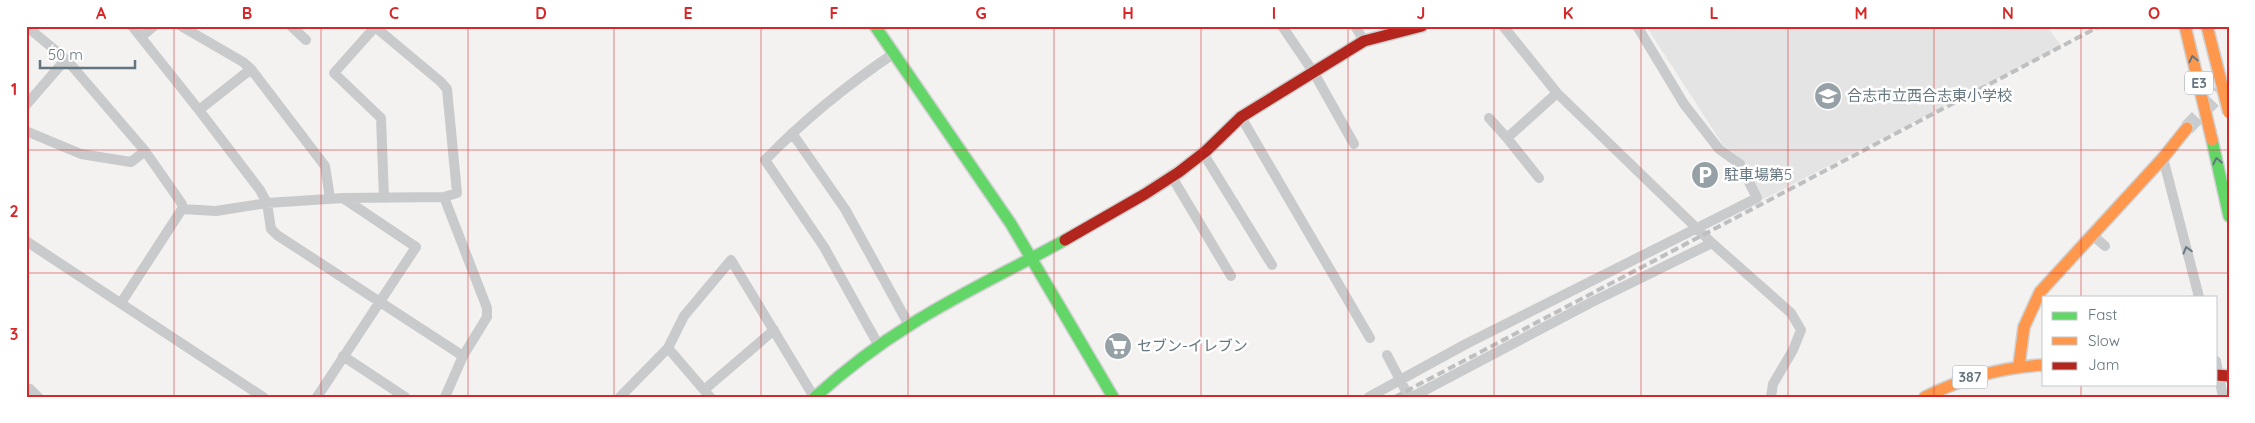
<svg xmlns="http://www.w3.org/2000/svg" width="2255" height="423" font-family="Quicksand,'Noto Sans JP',sans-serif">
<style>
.built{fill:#e3e4e3}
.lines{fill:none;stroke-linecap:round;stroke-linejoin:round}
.secondary-tunnel{stroke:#c8cccf;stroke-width:15;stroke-dasharray:15 8;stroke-linecap:butt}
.fast-casing{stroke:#cfd0d0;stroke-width:14}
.slow-casing{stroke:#cfd0d0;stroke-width:14}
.jam-casing{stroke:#cfd0d0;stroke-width:14}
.street{stroke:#c8cacb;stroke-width:10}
.fast{stroke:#63d668;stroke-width:11}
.slow{stroke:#ff974d;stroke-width:11}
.jam{stroke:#b3261e;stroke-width:11}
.rail{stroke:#bebfc0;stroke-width:4;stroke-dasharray:8 4;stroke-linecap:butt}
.slow-bridge-casing{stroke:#cfcfcf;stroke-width:14;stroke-linecap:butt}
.slow-bridge{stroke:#ff974d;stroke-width:11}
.oneway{stroke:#64757f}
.oneway2{stroke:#697983}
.grid{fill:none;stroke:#d62828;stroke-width:1;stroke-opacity:0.55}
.labels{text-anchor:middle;stroke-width:5;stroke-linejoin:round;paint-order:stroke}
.shield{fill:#fff;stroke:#929ea5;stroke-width:1}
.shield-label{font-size:14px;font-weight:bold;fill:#64757f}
.poi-label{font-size:15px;fill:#64757f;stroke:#fff;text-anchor:start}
.neatline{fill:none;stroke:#d62828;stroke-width:2}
.grid-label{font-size:16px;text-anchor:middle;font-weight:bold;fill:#d62828}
</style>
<rect width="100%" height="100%" fill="#f3f2f1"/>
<path class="built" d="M1646,26H2046L2062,46L1762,200L1743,160L1723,145Z"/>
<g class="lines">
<path class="secondary-tunnel" d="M2187,128L2229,84"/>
<g class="fast-casing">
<path id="fast" d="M875,26L1011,224L1113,397
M2212,140L2229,216
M815,397C844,371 876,346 910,325C960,293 1013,269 1065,240"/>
</g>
<g class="slow-casing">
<path id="slow" d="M2019,365L2024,327L2040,292L2163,158L2187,128
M1925,397C1963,378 2001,367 2044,365"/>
</g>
<g class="jam-casing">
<path id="jam" d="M1065,240L1145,194L1179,172L1206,151L1241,117L1364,41L1422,26
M2216,375L2229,376"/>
</g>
<path class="street" d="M26,26L66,59L145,151
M132,26L199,110L251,69
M181,26L243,62L251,69L325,166L330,198
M291,26L306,40
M1282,26L1314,73L1354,144
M1355,26L1364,41
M1503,26L1557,93L1712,243L1791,313L1801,330L1793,350L1773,384L1771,397
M375,27L334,73L381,118L384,198
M141,37L154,26
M26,105L66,59
M199,110L260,190L267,203L271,229L277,235L463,356
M1241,117L1370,338
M1489,118L1507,138
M26,131L81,154L131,162L145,151L182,204V209
M792,133L845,209L909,325
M1203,153L1272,265
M2163,158L2199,297
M1172,177L1231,276
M1539,178L1507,138L1557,93
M444,197L487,308V317L463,356L445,397
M343,198L444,197L457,193L447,89L441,82L374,26
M2091,234L2105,246
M26,241L263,397
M121,303L182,209L216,211L267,203L343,198L416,247L317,397
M879,346L824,247L765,160C804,120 847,85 893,54
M668,348L710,397
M1387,355L1409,397
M343,356L405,397
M2216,361L2223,397
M30,389L38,397
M704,390L774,330
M620,397L668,348L684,316L731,260L814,397
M1369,397L1466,344L1757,198L1740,164L1719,149L1684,104L1637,26
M1412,397L1590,303L1712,243"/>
<use href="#fast" class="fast"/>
<use href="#slow" class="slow"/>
<use href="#jam" class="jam"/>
<path class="rail" d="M1395,397L2100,26"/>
<g class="slow-bridge-casing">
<path id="slow-bridge" d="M2185,26L2212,140
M2207,26L2229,113"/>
</g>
<use href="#slow-bridge" class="slow-bridge"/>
</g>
<defs><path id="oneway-chevron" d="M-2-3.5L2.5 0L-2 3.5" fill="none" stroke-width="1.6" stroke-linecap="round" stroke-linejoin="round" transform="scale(1.25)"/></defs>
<g class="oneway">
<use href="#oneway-chevron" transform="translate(2193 59) rotate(-103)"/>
<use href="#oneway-chevron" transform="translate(2217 161) rotate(-102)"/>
</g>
<use class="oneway2" href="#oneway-chevron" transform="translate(2187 250) rotate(-105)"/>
<path class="grid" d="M174,26V397M321,26V397M468,26V397M614,26V397M761,26V397M908,26V397M1054,26V397M1201,26V397M1348,26V397M1494,26V397M1641,26V397M1788,26V397M1934,26V397M2081,26V297M26,150H2229M26,273H2229M2081,384V397"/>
<defs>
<g id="school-disc" transform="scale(1.4375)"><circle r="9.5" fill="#96a1a7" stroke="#fff"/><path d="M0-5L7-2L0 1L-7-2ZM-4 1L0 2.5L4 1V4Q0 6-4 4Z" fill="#fff"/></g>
<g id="parking-disc" transform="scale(1.4375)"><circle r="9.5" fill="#96a1a7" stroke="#fff"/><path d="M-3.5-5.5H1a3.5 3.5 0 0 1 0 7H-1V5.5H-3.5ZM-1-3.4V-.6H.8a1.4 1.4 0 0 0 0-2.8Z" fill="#fff"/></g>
<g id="supermarket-disc" transform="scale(1.4375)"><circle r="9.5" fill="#96a1a7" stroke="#fff"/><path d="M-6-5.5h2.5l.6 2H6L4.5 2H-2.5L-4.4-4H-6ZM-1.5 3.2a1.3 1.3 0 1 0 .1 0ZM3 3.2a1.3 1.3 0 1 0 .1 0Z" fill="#fff"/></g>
</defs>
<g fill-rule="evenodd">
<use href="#school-disc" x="1828" y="96"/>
<use href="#parking-disc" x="1705" y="175"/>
<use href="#supermarket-disc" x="1118" y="346"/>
</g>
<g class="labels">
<g class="shield">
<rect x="2185" y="71.5" width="28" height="23" rx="4"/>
<rect x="1952.5" y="365.5" width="35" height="23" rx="4"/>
</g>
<g class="shield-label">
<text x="2199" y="88">E3</text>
<text x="1970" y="382">387</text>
</g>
<g class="poi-label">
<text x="1847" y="101">合志市立西合志東小学校</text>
<text x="1724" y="180">駐車場第5</text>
<text x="1137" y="351">セブン-イレブン</text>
</g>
</g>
<rect width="2255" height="423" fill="none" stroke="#ffffff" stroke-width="55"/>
<rect x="2042" y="296" width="175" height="90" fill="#ffffff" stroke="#c1c8cc"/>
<rect x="2052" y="312" width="25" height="8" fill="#63d668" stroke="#c1c8cc"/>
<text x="2088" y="320" font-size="15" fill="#64757f">Fast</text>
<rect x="2052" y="337" width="25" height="8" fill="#ff974d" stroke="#c1c8cc"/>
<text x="2088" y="346" font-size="15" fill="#64757f">Slow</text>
<rect x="2052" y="362" width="25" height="8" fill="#b3261e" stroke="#c1c8cc"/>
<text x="2088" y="370" font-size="15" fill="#64757f">Jam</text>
<path d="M40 60v8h95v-8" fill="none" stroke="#64757f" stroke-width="2.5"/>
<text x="48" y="60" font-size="15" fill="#64757f" stroke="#ffffff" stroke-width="4" paint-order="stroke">50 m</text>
<rect x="28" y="28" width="2200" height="368" class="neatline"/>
<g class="grid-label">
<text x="101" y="19">A</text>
<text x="247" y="19">B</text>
<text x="394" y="19">C</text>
<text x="541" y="19">D</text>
<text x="688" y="19">E</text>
<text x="834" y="19">F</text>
<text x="981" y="19">G</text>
<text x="1128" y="19">H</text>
<text x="1274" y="19">I</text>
<text x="1421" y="19">J</text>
<text x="1568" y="19">K</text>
<text x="1714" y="19">L</text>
<text x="1861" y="19">M</text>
<text x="2008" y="19">N</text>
<text x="2154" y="19">O</text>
<text x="14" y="95">1</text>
<text x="14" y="217">2</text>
<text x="14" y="340">3</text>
</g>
</svg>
